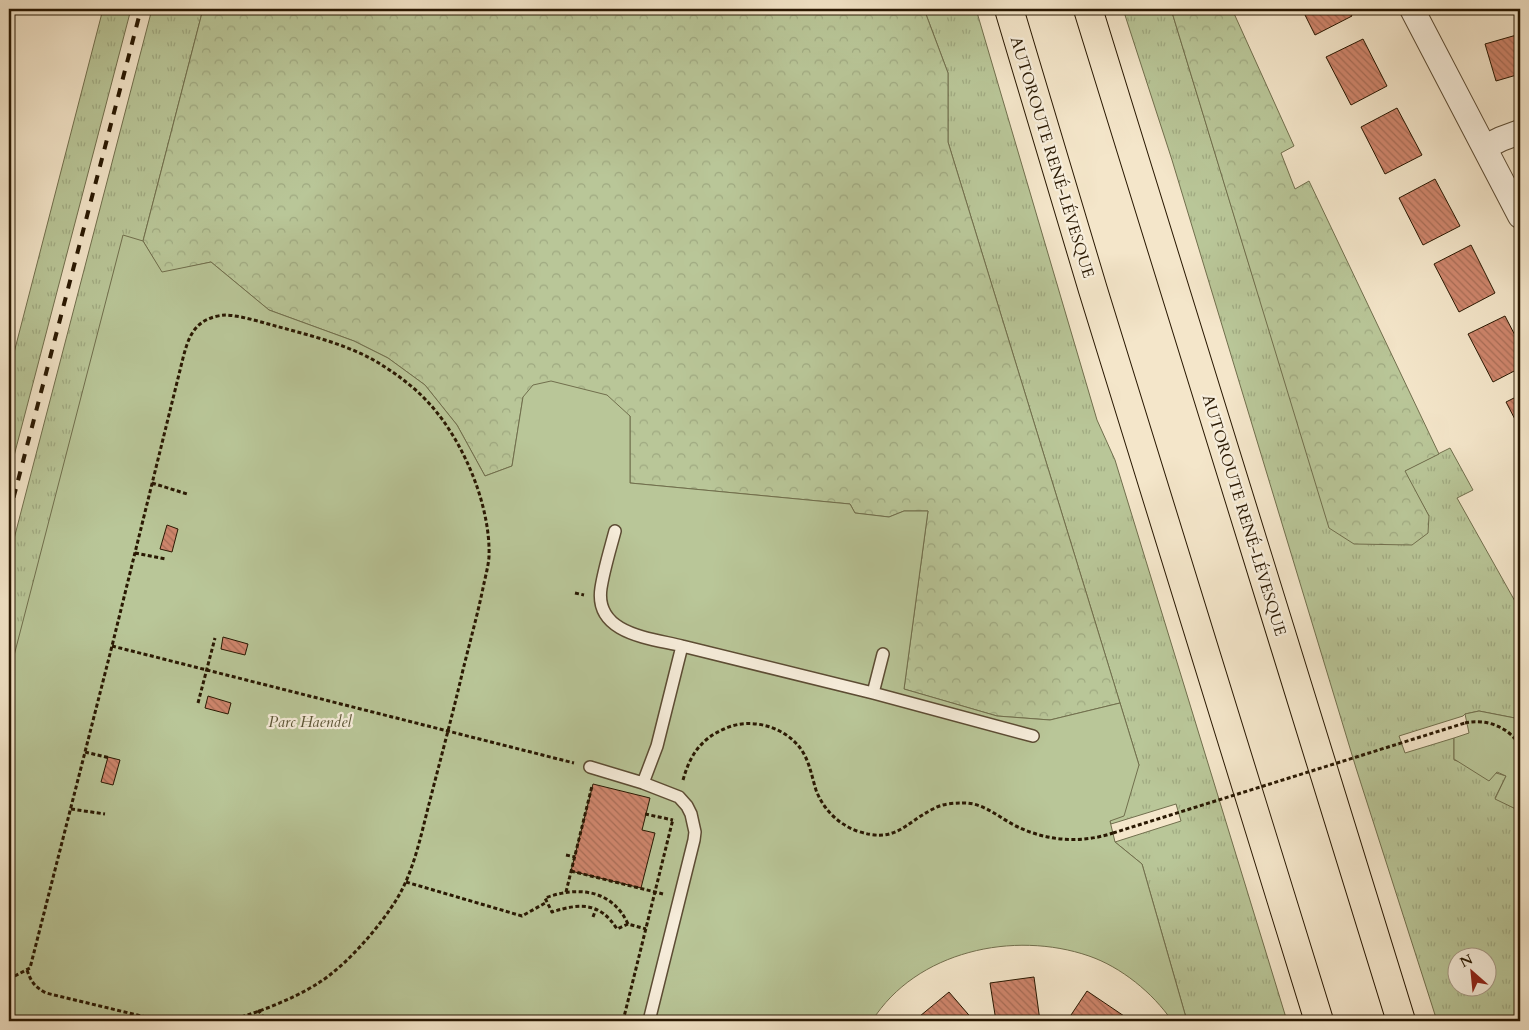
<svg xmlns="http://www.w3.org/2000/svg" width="1529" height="1030" font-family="Cardo,serif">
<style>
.grass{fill:url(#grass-tufts);stroke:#716f4d;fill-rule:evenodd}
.forest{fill:url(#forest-crowns);stroke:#716f4d}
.park{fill:#b9c698;stroke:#716f4d}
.building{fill:url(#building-back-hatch);stroke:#291802}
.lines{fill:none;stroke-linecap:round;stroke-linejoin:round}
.service-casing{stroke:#5c4c34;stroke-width:14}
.minor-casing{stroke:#5c4c34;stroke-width:26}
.motorway-casing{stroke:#291802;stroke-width:30}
.path{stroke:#291802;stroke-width:3;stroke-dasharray:4 2.5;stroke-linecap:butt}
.service{stroke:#f8efdd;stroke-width:11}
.minor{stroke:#f8efdd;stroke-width:24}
.motorway{stroke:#f4e6ca;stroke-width:28}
.rail{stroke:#291802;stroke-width:4;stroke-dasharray:9 9;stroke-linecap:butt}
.path-bridge{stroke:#291802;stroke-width:3;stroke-dasharray:4 2.5;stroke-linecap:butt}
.labels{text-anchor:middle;stroke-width:4.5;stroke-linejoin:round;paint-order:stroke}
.street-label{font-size:16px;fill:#291802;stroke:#f8efdd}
.park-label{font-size:16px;font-style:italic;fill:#5b5536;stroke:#f8efdd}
</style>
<defs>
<pattern id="grass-tufts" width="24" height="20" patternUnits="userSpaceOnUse" patternTransform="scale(1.25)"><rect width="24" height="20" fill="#b9c698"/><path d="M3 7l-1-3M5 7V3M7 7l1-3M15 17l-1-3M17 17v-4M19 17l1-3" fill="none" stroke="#9fa981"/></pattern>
<pattern id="forest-crowns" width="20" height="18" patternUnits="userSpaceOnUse" patternTransform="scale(1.25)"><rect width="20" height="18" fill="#b9c698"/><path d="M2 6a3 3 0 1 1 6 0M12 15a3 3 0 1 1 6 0" fill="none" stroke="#9fa981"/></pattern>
<pattern id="building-back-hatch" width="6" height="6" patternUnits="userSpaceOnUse" patternTransform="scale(1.25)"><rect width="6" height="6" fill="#cf866d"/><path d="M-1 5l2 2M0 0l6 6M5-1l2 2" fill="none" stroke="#a86d57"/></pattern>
</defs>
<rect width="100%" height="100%" fill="#f4e6ca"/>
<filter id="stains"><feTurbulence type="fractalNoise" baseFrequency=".004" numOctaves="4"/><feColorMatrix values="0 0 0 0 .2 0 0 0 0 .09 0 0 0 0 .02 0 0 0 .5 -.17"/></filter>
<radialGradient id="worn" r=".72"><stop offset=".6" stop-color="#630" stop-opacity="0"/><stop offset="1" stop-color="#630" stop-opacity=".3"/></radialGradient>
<path class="grass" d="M103,9H131L9,475V372Z
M152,9H203L143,241L9,882V558Z
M924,9H976L1097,420L1115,460L1287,1021H1187L1142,864L1115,842L1181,821L1176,804L1111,824L1110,821L1139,765L948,142V73Z
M1123,9H1171L1256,287L1429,516L1404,471L1450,448L1473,490L1457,498L1516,603L1520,601V719L1479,711L1465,714L1463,716L1399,736L1405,753L1454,738V760L1506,776L1495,798L1520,811V1021H1437L1356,768L1172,160ZM1456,958H1486V988H1456Z"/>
<path class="forest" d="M203,9H924L948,73V142L1120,703L1050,720L997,716L904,689L928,511H904L889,517L855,513L850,504L630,483V416L523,397L512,466L485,476L457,425L425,385L388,358L354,341L269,310L211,262L162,273L143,241Z
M1171,9H1232L1294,146L1281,153L1295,189L1309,181L1439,454L1405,471L1429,516L1428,533L1412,545L1354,544L1329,528Z"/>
<path class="park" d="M123,235L143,241L162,272L211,262L269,310L354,341L388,358L425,385L457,425L485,476L512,466L523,397L533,385L551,381L607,395L630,416V483L850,504L855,513L889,517L904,511H928L904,689L997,716L1050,720L1120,703L1139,765L1124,816L1110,821L1115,842L1142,864L1187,1021H1172C1153,993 1121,967 1089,956C1014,930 916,951 872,1021H9V675Z
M1479,711L1520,719V811L1495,799L1506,776L1497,772L1489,781L1454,759V738L1469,733L1465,714Z"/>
<path class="building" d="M1302,9H1348L1352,16L1315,35Z
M1520,34V74L1496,81L1485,44Z
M1363,39L1387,86L1351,105L1326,57Z
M1397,108L1422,155L1385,174L1361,127Z
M1435,179L1460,226L1423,245L1399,198Z
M1471,245L1495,293L1459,312L1434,264Z
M1505,316L1520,345V368L1493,382L1468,334Z
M1520,395V429L1506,402Z
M167,525L178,529L172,552L160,549Z
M223,637L248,644L245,655L221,649Z
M208,696L231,703L228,714L205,708Z
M108,757L120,760L113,785L101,782Z
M593,784L650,798L642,830L655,833L641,888L571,871Z
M1034,977L1040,1021H996L990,983Z
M1087,991L1127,1018L1124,1021H1067Z
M949,992L974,1021H914Z"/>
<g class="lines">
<g class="service-casing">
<path id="service" d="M615,531C610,550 604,569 601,588C594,634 650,638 682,646L657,746L643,783
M682,646L873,693L1033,736
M873,693L883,654
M590,767L643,783L679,797L687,806L691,814L695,832L694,840L649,1021"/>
</g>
<g class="minor-casing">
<path id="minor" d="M1412,9L1520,216
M1485,147L1501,139L1520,132"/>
</g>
<g class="motorway-casing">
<path id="motorway" d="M1009,9L1093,290L1319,1021
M1088,9L1401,1021"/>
</g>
<path class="path" d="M152,483L187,494
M135,553L166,559
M575,593L584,595
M112,646L574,763
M198,703L215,638
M1465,723C1486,718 1508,727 1520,745
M85,752L110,758
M683,780C690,755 701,739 724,729C751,716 789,727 804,754C810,765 812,777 816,790C823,809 838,824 857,831C896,844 903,824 933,809C941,804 953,803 962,803C982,802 997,816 1014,825C1045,841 1080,844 1113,833
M71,809L105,814
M645,814L673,820
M566,855L575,857
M571,871L663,894
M406,882L522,916L547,902
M566,892L592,786
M593,917L596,909
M628,924C612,889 577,886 545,898L552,912C580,903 600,902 617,929L628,924L646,929
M27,970C31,982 35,987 46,993L162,1021
M9,979L30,968L112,646L183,358C187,343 191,328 206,320C212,317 220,315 226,315C242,316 257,321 272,325C304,334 339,342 370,358C388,368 405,380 420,394C444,417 461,446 473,476C483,501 490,531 489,557C488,568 485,578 483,588C477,617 469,645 462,674C452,717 440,761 429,804C421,835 414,870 398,897C380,927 346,966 317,984C293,999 253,1015 226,1021
M258,1010L266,1021
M623,1021L673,819"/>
<use href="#service" class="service"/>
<use href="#minor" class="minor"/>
<use href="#motorway" class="motorway"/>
<path class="rail" d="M9,515L141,9"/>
<path class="path-bridge" d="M1113,833L1465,723"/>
</g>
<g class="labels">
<g class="street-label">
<text transform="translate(1053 157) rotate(73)" y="6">AUTOROUTE RENÉ-LÉVESQUE</text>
<text transform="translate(1245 515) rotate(73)" y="6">AUTOROUTE RENÉ-LÉVESQUE</text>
</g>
<g class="park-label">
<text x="310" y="727">Parc Haendel</text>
</g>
</g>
<rect width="1529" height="1030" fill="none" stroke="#f4e6ca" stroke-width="30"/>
<rect x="10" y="10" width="1509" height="1010" fill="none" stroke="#291802" stroke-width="2.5"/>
<rect x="15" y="15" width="1499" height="1000" fill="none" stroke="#291802"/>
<g transform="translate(1472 972) rotate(333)"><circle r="24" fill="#f8efdd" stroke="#a59985"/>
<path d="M0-4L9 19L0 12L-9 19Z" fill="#8f2418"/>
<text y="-8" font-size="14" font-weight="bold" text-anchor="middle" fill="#291802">N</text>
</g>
<rect width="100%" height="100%" filter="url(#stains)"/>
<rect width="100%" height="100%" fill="url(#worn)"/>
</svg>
